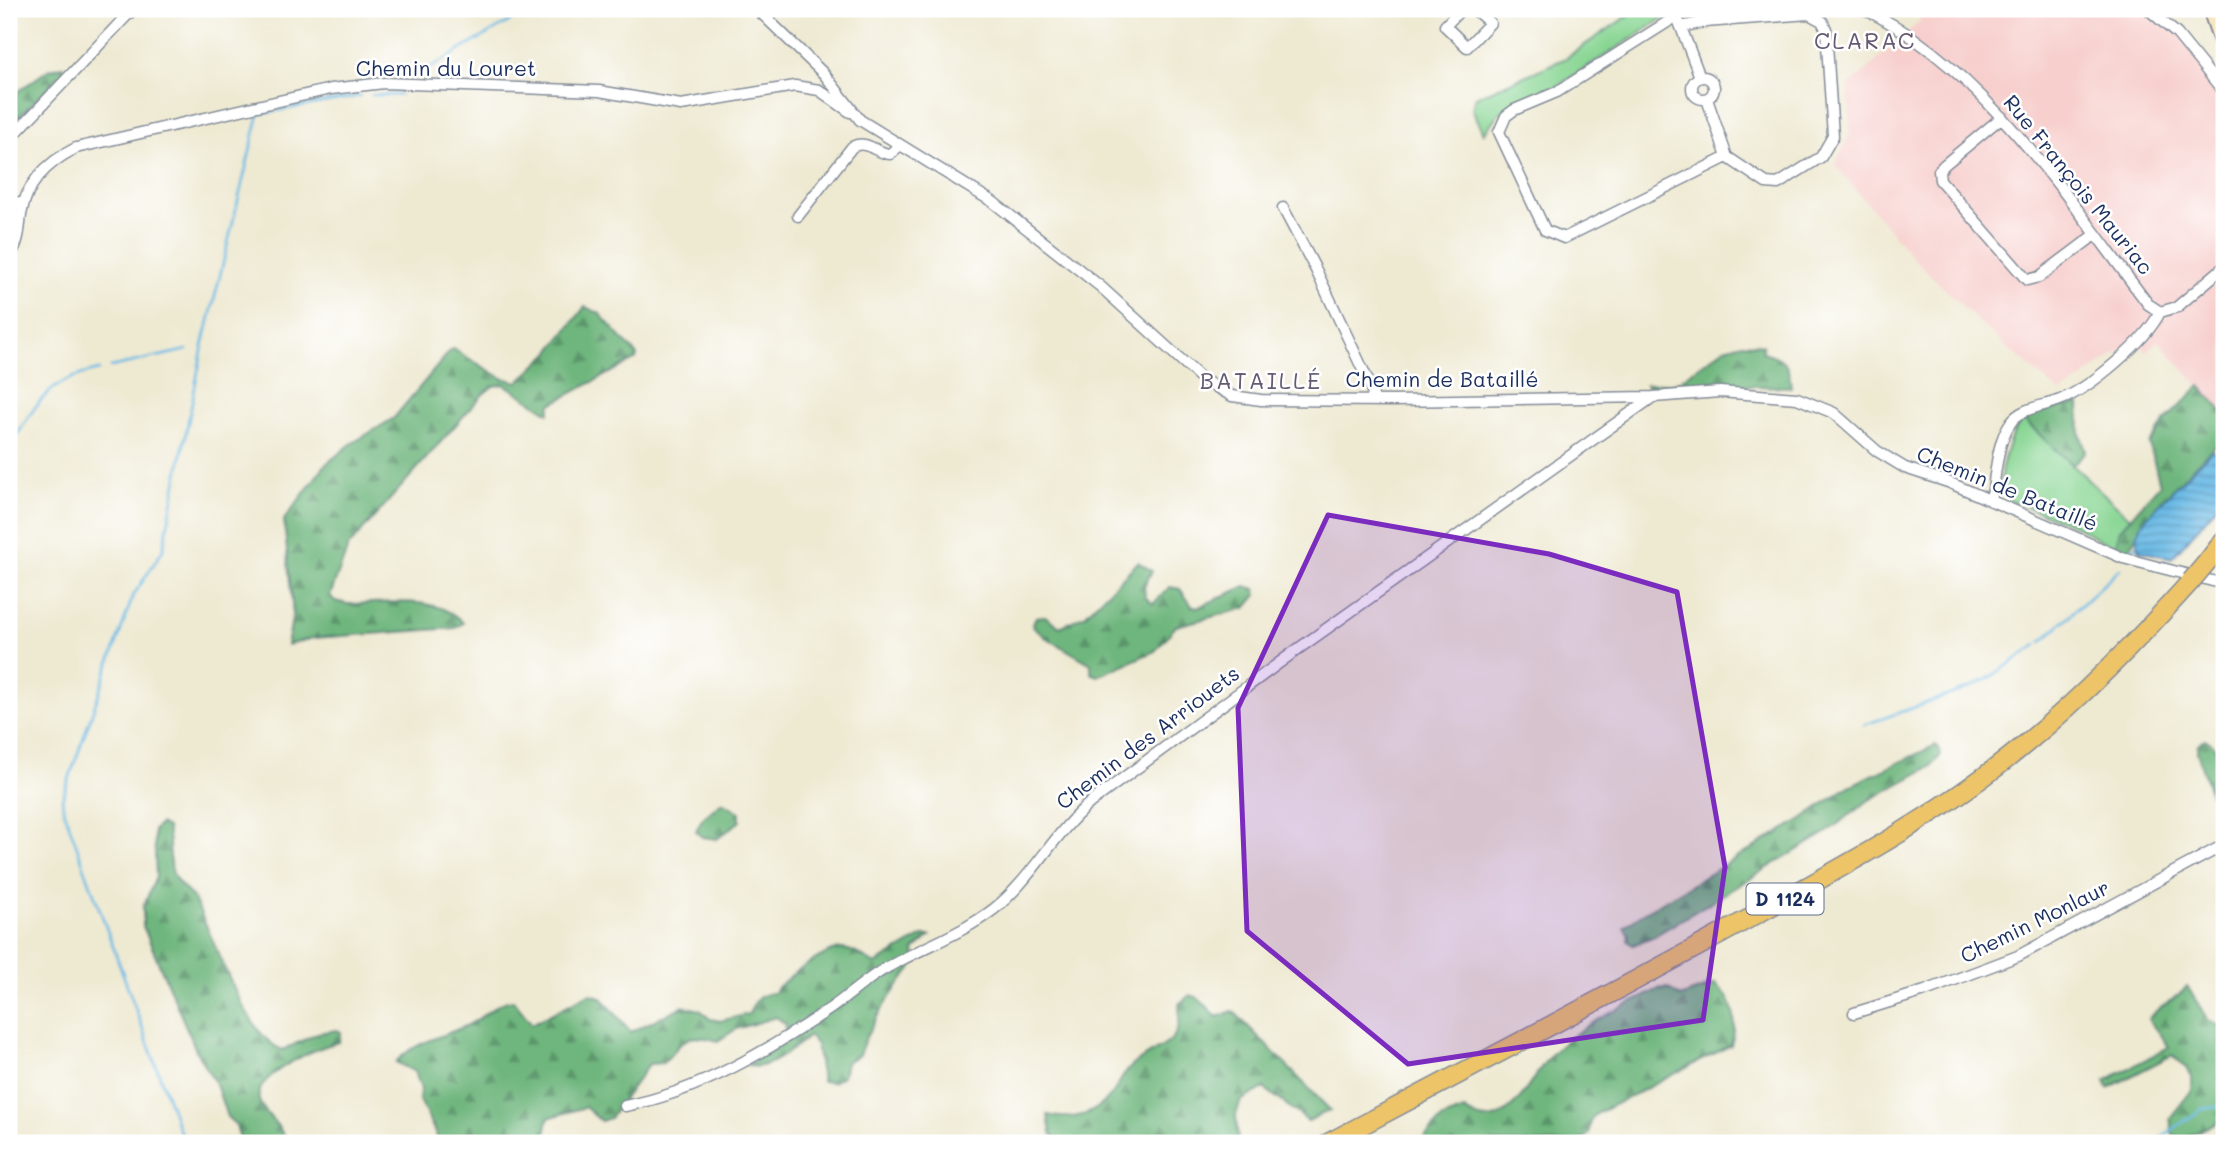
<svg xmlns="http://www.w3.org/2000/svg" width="2233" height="1152" font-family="Mali,sans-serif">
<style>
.built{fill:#f7d0ce}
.grass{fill:#88d593;stroke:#528278;stroke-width:2}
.forest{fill:url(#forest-firs);stroke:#44726e;stroke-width:2}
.water{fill:url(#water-rules);stroke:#4374a2;stroke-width:2}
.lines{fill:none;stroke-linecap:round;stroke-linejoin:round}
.stream{stroke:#6bbae5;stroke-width:2.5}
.street-casing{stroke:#848c98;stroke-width:13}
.secondary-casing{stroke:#848c98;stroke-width:16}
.highway-casing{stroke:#848c98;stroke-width:21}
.street{stroke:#fff;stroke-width:10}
.secondary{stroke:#f8e7c3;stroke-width:12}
.highway{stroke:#eec469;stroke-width:18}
.highway-bridge-casing{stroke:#848c98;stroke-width:21;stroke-linecap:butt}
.highway-bridge{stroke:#eec469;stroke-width:18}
.marked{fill:#7b2cbf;fill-opacity:0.2;stroke:#7b2cbf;stroke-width:5;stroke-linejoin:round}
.labels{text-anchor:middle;stroke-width:5;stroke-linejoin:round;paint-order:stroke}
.shield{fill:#fff;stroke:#5f6d8e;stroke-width:2}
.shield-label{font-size:19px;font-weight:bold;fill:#1b2f5e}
.street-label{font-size:21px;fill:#1b2f5e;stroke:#fff}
.neighbourhood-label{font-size:23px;letter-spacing:2px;fill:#645a72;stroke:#fff}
</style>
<defs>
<pattern id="forest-firs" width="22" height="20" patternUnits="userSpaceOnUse" patternTransform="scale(1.75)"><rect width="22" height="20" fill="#6eb67d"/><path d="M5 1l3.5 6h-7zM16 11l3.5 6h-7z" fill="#5a946a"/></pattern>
<pattern id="water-rules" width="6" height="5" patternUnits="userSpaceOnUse" patternTransform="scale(1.75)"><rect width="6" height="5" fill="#6bbae5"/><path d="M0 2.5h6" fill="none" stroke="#5798bd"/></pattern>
</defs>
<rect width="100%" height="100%" fill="#fff"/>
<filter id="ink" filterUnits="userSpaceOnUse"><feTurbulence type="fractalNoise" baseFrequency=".0143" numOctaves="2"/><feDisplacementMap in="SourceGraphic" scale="14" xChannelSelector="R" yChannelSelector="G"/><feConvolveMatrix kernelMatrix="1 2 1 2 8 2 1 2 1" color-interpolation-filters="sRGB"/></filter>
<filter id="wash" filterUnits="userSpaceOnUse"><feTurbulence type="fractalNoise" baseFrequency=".00686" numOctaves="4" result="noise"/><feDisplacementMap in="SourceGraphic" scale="28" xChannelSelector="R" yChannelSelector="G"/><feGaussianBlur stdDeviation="1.57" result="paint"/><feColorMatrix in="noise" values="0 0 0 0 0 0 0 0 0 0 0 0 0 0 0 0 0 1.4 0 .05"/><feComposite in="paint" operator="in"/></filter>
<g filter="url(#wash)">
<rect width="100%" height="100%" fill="#eee9d1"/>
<path class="built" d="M1906,9H2157L2197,46L2224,80V413L2158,341L2146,351L2135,339L2068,389L2059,392L1990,333L1915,260L1835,165L1850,133L1849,86L1921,20Z"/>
<path class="grass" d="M1638,9H1672L1667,16L1556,87L1499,113L1484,133L1472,109L1476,97L1564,59Z
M2024,420L2130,518L2120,530L2115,548L2072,524L2008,500C2006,496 2002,489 2001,484C1999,470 2011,427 2024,420Z"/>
<path class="forest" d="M63,66L64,71L9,127V98L48,70Z
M585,307L599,313L637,355L636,359L551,404L549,413L504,384L493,386L482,395L348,547L330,596L335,601L347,604C384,604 437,593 463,623L455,628L313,638L287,645L293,614L284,520L325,465L351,444L394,418L450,351L453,349L502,378L518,382L548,354Z
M1743,343L1763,345L1762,352C1785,357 1789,365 1791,387L1713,385L1659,391L1648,388L1646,384L1676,383L1725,348Z
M2200,386L2224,413V439L2208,452L2144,520L2130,549L2115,548L2120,530L2160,484L2149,444L2168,418Z
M2079,403L2080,434L2086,451L2072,465L2024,420L2034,413Z
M1138,562L1152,571L1144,586L1145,597L1153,604L1170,587L1180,589L1192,606L1199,607L1246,586L1255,589L1257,595L1246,608L1176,626L1155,651L1098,676L1091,673V664L1045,637L1032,625L1036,617L1045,616L1060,627L1085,615Z
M2205,739C2233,755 2224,806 2224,836L2197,752L2198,744Z
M1936,745L1941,755L1930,767L1869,800L1826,833L1654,936L1633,945L1628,941L1629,935L1624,927L1637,917L1802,819L1849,786Z
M722,802L740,812V821L717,839L703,837L696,831L702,819Z
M160,824L167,828C170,842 169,857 172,870C175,884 187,889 194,900C214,935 245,1038 283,1050L318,1033L337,1030L341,1032L339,1042C319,1046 248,1077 260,1103C267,1117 284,1128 286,1143H241L236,1125L227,1117L216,1084L198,1055L143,926V907L156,877L154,830Z
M923,936H930L914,950L916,962C894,991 870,1021 859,1055L846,1062L843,1076L832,1082L822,1081L816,1045L809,1036C794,1047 767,1073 748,1065L782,1043L786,1024L776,1017L736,1029L718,1041C685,1031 684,1041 663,1063L649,1064L610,1118L601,1121L585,1107L548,1118L544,1143H440L419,1098L421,1089L415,1072L396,1062C415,1041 446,1036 470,1024C486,1016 495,1002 513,1000L532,1024L589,994L601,997L631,1032L683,1006L700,1010L710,1019L720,1021L749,1014C755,1001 758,994 773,993C784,979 826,948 844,949C855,950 866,959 875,964Z
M1715,984C1735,999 1738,1022 1731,1045L1596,1114L1591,1120L1589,1134L1577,1143H1419L1443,1118L1464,1110C1475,1117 1486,1123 1499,1116C1525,1101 1532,1076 1551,1055C1579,1024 1625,1007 1661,988H1668L1680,997Z
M2187,986L2208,1020L2224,1027V1119L2181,1140L2173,1135L2170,1118L2192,1090V1078L2186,1068L2172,1055L2108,1088L2105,1081L2169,1047L2148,1019C2159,1005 2177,1000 2187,986Z
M1190,995L1199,998L1217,1017L1233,1011L1330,1110L1308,1121L1264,1088L1241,1101L1236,1114L1238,1143H1078L1056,1139L1051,1134L1048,1115C1073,1121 1096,1115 1112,1094C1119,1085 1122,1075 1131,1067C1159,1041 1183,1051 1179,1004Z"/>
<path class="water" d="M2212,450L2224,459V498L2172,558L2140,551L2136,537L2144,520Z"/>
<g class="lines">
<path class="stream" d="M416,76L531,9
M372,95H400
M111,367L187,350
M9,448C38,404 43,382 99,370
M2129,555L2136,546
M2041,642L2120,569
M1864,725L1969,688L1989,678L2037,645
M184,1143L63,808L62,799L133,596L163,550L203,346L259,114L360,96
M2153,1143L2202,1109L2224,1106"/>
</g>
</g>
<g filter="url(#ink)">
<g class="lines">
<g class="street-casing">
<path id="street" d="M757,9L824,74L860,120L993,202L1101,287L1202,379L1232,396L1261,400L1394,401L1653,397L1720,392L1797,398L1834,413L1877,451L1905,468L1948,482L2123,558L2224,584
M1461,9L1445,26L1467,47L1490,23L1474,9
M1679,9L1677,16L1557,92L1514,110L1506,116L1499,132L1545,230L1564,238L1727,157L1766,183L1778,184L1821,157L1833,136L1826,29L1822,21L1809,14L1705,22L1681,27
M1864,9C1982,65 2071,203 2148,304L2160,312
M2148,9L2177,34L2224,92
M1679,22L1700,77
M1692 88a11 11 0 1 1 22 0a11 11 0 1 1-22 0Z
M1707,99L1727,157
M2002,117L1944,165L1939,171L1940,180L2027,280L2039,277L2095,235
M9,140L133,9
M9,200L23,204
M1283,208L1316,270L1371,387L1374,401
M798,216L852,147C867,139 875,153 890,154L899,146
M9,257C19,243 19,231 21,215C26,182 48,162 76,148L331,89L384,83L599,91L681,105L795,86L819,90L850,112
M2160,312L2177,307L2224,267
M1991,501C1996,476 1996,443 2011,422C2022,407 2043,407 2060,400C2090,388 2146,341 2160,312
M1854,1013L1925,991L2018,956L2224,845
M625,1106C699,1092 769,1050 831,1008C847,997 861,984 878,973C915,950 959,936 994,909C1032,879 1053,834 1091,802L1298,649L1653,397"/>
</g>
<g class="secondary-casing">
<path id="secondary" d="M2209,9L2224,53"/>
</g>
<g class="highway-casing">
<path id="highway" d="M2207,562L2224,540
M1328,1143C1465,1071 1603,999 1739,924C1839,869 1942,815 2029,741C2088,692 2140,638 2191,581"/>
</g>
<use href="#street" class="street"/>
<use href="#secondary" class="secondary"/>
<use href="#highway" class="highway"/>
<g class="highway-bridge-casing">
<path id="highway-bridge" d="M2191,581L2207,562"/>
</g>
<use href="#highway-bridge" class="highway-bridge"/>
</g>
</g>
<path class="marked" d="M1328,515L1549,554L1677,592L1725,867L1703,1020L1408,1064L1247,931L1238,708Z"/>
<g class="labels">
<rect class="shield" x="1746.5" y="883.5" width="77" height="31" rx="5"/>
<g class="shield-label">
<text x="1785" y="906">D 1124</text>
</g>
<g class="street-label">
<text x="446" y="76">Chemin du Louret</text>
<text transform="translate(2078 185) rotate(51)" y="7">Rue François Mauriac</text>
<text x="1442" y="387">Chemin de Bataillé</text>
<text transform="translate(2007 489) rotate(22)" y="7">Chemin de Bataillé</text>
<text transform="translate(1148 738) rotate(-37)" y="7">Chemin des Arriouets</text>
<text transform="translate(2035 922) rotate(-26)" y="7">Chemin Monlaur</text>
</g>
<g class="neighbourhood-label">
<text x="1865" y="49">CLARAC</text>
<text x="1261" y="389">BATAILLÉ</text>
</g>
</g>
<rect width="2233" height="1152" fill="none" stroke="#fff" stroke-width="35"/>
</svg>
